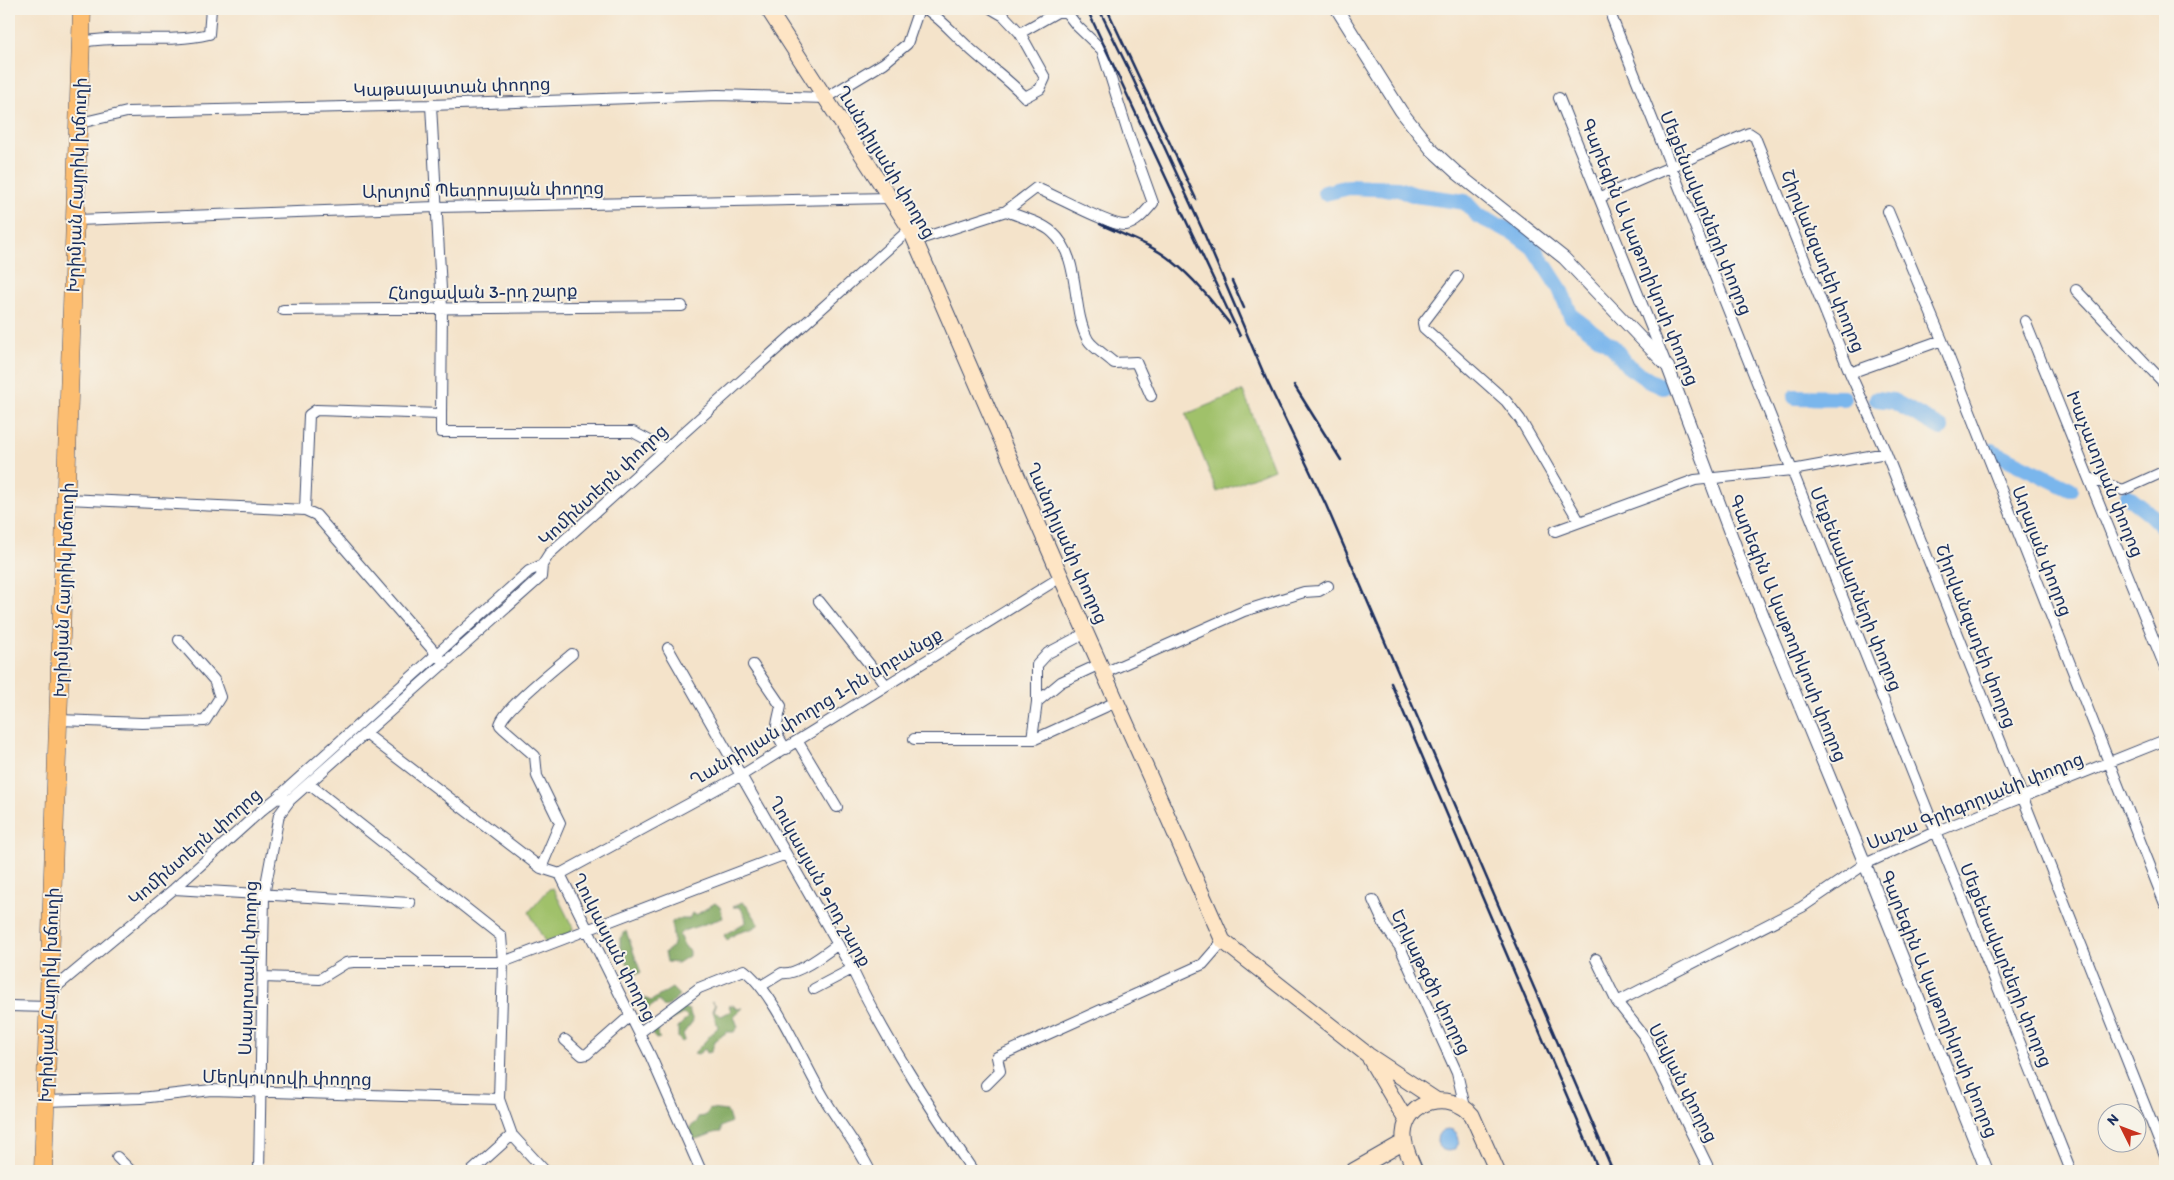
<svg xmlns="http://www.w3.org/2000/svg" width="2174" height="1180" font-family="Itim,'Noto Sans Armenian',sans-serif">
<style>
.green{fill:#a0c16a;stroke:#5e7864}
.forest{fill:#80a75e;stroke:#4e6b5e}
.water{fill:#7ab6ec;stroke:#4a72a5}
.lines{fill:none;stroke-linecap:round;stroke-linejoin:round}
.river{stroke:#7ab6ec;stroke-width:16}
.minor-casing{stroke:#3c4a6e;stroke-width:12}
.tertiary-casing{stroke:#3c4a6e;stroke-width:14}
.secondary-casing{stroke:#3c4a6e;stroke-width:17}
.trunk-casing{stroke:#3c4a6e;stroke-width:19}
.minor{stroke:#fff;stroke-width:10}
.tertiary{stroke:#fff;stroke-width:12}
.secondary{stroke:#fee5c5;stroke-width:15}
.trunk{stroke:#fcbd6f;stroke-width:18}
.rail{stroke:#1b2f5e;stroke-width:2.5}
.labels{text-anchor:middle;stroke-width:4;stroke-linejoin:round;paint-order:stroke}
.street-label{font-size:18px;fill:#1b2f5e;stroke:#f7f3e8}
</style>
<rect width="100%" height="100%" fill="#f7f3e8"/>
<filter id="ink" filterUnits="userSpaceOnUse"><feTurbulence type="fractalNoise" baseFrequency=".02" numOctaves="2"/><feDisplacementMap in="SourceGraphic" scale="10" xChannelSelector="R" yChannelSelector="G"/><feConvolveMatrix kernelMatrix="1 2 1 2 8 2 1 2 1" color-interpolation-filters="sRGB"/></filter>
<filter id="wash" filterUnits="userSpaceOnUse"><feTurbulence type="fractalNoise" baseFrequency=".0096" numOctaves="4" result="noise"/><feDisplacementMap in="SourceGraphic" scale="20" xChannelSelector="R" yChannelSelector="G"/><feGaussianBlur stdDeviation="1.12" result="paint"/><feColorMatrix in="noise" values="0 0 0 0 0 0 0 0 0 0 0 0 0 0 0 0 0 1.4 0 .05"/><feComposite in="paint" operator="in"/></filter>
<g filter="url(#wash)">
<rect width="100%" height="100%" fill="#f4e3ca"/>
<path class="green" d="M1243,391L1274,469L1217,492L1186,414Z
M553,888L573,928L571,933L545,942L529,912L549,889Z"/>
<path class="forest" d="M742,902L748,907L759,924C750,933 736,929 727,941L724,935L746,922L745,916L740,907H733Z
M715,903L720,907L723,918L683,931L679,935L684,945L689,951V956L678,963L667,962L665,952C679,946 671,934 672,922L677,919H689L692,913L696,915Z
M626,931L641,973L635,974L631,972L620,946V938Z
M672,988L679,995L670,1005L664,1007L659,1001L642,1013L637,999L642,997L651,1001Z
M712,1001L716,1005L714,1011L721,1016L731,1011L729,1006L733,1005L737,1009L743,1008L734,1016L738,1027L734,1032H727L716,1040L711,1052L707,1053L705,1049L698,1054L694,1053L718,1027L713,1011L715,1005Z
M678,1006L689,1010L693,1021L683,1034L685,1040L682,1042L678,1038V1027L688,1017L683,1014L660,1025L657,1035L660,1038L656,1039L651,1033V1028Z
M710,1109L727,1111L731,1122L721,1127V1132C710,1132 704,1139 693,1139L689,1135L690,1127L697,1122L698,1117L705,1116Z"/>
<path class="water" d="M1437 1140a11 11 0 1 1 22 0a11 11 0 1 1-22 0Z"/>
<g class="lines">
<path class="river" d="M1325,193L1349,187L1398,189L1415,195L1465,202L1478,216L1514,233L1533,247L1560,289L1571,316L1613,347L1628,366L1648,380L1663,387
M1795,397L1844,398
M1877,399L1893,401L1941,428
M1992,451L2070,489
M2127,496L2151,515L2165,529"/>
</g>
</g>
<g filter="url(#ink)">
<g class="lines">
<g class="minor-casing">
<path id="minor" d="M926,9C942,20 953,33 967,46C986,64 1007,78 1025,97L1040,89L1045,78L1020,33
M992,9L1004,16L1020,33L1059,11L1067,13L1077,26L1102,50L1129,136L1153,203C1146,211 1137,223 1126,225C1111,227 1055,195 1036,188L1006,211
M1612,18L2071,1171
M82,42C123,34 167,44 209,34L211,9
M1559,98L1666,364
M431,105L442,308L441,414
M80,123L127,112L431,105L718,95L826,98L884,63L907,44L919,9
M1601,197L1749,133L1755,137L1850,373L1886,453L2165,1156
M1888,211L1942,340L2165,904
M77,220L436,207L889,198
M1458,277L1423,323L1424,328L1506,401L1520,419L1579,521
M2076,290L2165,384
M283,310L682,306
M2025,321L2165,667
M1850,373L1942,340
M2089,478L2123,490L2165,471
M67,499L305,510L316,515L445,664
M305,510L309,415L316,410L441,414V432H633L665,449
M1555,531L1695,480L1792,470L1886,453
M819,601L886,685
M668,648L852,969C886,1040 929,1106 973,1171
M753,665L781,706C777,727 772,730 786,749
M1104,673L1244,611L1304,592L1319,591L1328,586
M1037,702V665L1048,653L1086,633
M59,720L142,723L205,721L220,697L214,680L179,640
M366,734L541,868L560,874L651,1057L701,1171
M914,739H1035L1116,702
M1032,739L1037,702L1061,682L1100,664
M798,742L837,807
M309,784L501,936L503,962L499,1099L512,1135L545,1171
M277,798L529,571L542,565
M541,868L560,823L537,776L535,756L504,729L500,725C502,710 558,666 572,654
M560,874L742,775L1061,577
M174,889L410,903
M1373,900L1385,926L1400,947L1457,1073L1465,1107
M1596,959L1617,1002L1644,1036L1710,1171
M263,977L320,979L346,963L353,962H503L786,854
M761,986L782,973C796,976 826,953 838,944
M814,989L852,969
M49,993L174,889L263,809L277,798L290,800L541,577L542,565L549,554L910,229L926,237L1006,211C1020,217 1041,222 1052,232C1082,258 1070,307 1088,340C1093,348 1107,356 1114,363L1136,362L1151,396
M1617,1002L1802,907L1865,864L1935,832L2165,740
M9,1006L49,1007
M639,1033L699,988L744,970C775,993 802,1061 823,1096C838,1122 857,1144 870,1171
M565,1040L582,1055L587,1054L630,1016
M986,1085L1000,1071L997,1057L1203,964L1223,941
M45,1101L141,1098L211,1090L499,1099
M117,1157L131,1171
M259,1171L264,895L279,815L290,800
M472,1171L512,1135"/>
</g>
<g class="tertiary-casing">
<path id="tertiary" d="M1337,9L1401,111L1431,149L1458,174L1564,258L1668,367L1743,567L1865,864L1987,1171"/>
</g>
<g class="secondary-casing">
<path id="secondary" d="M768,9L910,229L1061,577L1223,941L1368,1055L1436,1100
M1370,1059L1407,1122
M1353,1171L1404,1142
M1415,1171C1411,1160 1403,1147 1404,1134C1406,1099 1451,1090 1472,1115L1497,1171"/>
</g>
<g class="trunk-casing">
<path id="trunk" d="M43,1171L82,9"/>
</g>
<use href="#minor" class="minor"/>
<use href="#tertiary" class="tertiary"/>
<use href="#secondary" class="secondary"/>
<use href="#trunk" class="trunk"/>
<path class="rail" d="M1087,9L1240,336
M1099,9L1128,68L1203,231L1266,379L1326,505L1613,1171
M1107,9L1196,199
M1100,224C1123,235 1151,244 1172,261C1194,278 1211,300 1229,323
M1232,281L1244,308
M1294,385L1341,460
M1391,683L1599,1171"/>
</g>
</g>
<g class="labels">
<g class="street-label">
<text transform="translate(452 87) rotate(-2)" y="6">Կաթսայատան փողոց</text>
<text transform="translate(886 162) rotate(59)" y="6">Ղանդիլյանի փողոց</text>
<text transform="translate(77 185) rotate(-88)" y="6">Խրիմյան Հայրիկ խճուղի</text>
<text transform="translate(483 190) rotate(-1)" y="6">Արտյոմ Պետրոսյան փողոց</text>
<text transform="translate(1706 213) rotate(68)" y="6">Մեքենավարների փողոց</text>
<text transform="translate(1640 252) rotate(68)" y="6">Գարեգին Ա կաթողիկոսի փողոց</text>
<text transform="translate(1823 261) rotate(68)" y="6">Շիրվանզադեի փողոց</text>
<text transform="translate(483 292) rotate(-1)" y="6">Հնոցավան 3-րդ շարք</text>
<text transform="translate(2105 474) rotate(68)" y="6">Խաչատրյան փողոց</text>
<text transform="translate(603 485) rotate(-43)" y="6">Կոմինտերն փողոց</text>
<text transform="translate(1067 543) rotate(66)" y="6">Ղանդիլյանի փողոց</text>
<text transform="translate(2042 551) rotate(69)" y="6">Աղայան փողոց</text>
<text transform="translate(1856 589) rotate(68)" y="6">Մեքենավարների փողոց</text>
<text transform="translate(64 590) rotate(-88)" y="6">Խրիմյան Հայրիկ խճուղի</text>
<text transform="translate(1788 628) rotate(68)" y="6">Գարեգին Ա կաթողիկոսի փողոց</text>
<text transform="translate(1976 636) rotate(69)" y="6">Շիրվանզադեի փողոց</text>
<text transform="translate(816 707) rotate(-31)" y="6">Ղանդիլյան փողոց 1-ին նրբանցք</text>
<text transform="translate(1975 801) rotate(-22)" y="6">Սաշա Գրիգորյանի փողոց</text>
<text transform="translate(195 847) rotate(-41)" y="6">Կոմինտերն փողոց</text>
<text transform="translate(820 881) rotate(61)" y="6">Ղուկասյան 9-րդ շարք</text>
<text transform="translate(614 947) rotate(63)" y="6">Ղուկասյան փողոց</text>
<text transform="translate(2006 965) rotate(68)" y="6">Մեքենավարների փողոց</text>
<text transform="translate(248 968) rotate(-88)" y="6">Սպարտակի փողոց</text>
<text transform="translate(1431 982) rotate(64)" y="6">Երկաթգծի փողոց</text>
<text transform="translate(49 995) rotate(-88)" y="6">Խրիմյան Հայրիկ խճուղի</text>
<text transform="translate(1939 1004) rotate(68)" y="6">Գարեգին Ա կաթողիկոսի փողոց</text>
<text transform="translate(287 1078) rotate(1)" y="6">Մերկուրովի փողոց</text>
<text transform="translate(1683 1083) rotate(63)" y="6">Սեվյան փողոց</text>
</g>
</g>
<rect width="2174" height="1180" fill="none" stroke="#f7f3e8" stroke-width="30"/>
<g transform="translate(2122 1128) rotate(312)"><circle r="24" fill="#f7f3e8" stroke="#9fa5b1"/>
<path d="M0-4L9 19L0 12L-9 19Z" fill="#c8321e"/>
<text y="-8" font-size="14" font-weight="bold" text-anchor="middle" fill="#1b2f5e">N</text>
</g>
</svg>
